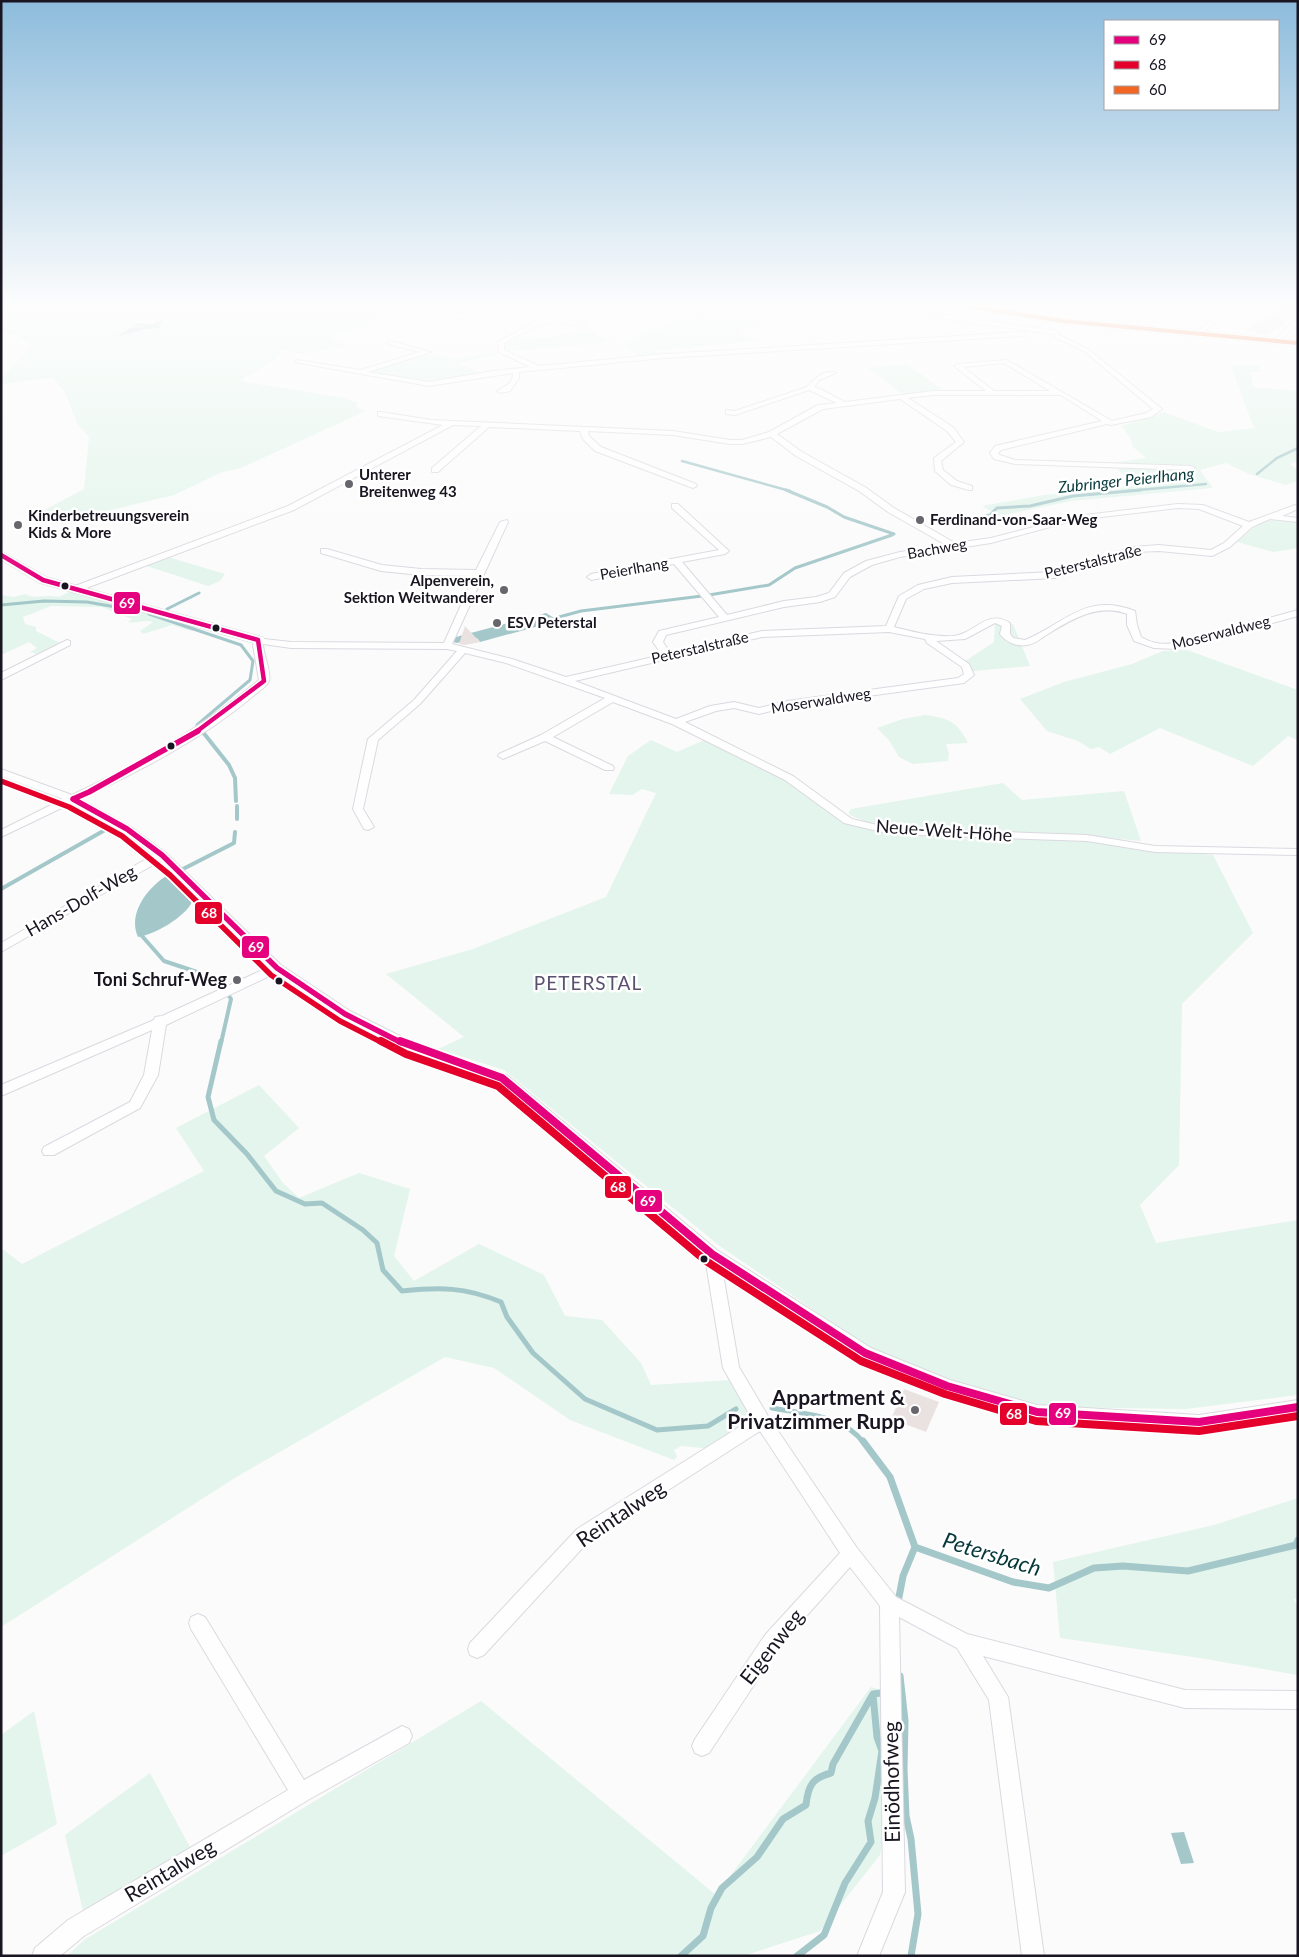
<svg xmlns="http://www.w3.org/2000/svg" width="1299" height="1957" font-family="Lato,sans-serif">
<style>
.green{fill:#e3f5ec}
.water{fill:#a4c7c9}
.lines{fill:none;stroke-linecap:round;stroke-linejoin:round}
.stream-far4{stroke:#a4c7c9;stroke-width:2.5}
.stream-far3{stroke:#a4c7c9;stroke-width:3}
.stream-far2{stroke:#a4c7c9;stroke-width:4}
.stream-far1{stroke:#a4c7c9;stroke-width:5}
.stream{stroke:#a4c7c9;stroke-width:7}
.building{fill:#eae2e1}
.street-casing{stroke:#dbd9e0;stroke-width:2}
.secondary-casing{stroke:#dbd9e0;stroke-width:1}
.street{fill:#fefefe;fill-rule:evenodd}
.secondary{fill:#fefefe;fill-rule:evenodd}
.bus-1-far2-casing{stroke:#fff;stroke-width:7}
.bus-1-far1-casing{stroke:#fff;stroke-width:9}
.bus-1-casing{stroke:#fff;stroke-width:11}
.bus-2-far1-casing{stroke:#fff;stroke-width:9}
.bus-2-casing{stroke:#fff;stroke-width:11}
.bus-3-casing{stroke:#fff;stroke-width:5.5}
.bus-1-far2{stroke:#e5007d;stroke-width:4.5}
.bus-1-far1{stroke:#e5007d;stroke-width:5.5}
.bus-1{stroke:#e5007d;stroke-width:8}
.bus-2-far1{stroke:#e4002b;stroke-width:5.5}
.bus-2{stroke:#e4002b;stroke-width:8}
.bus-3{stroke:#f26522;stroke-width:4}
.poi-dot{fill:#68666d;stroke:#fff;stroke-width:2}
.bus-dot{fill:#191521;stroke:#fff;stroke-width:2}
.labels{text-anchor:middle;stroke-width:5;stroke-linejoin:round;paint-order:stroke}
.far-poi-label{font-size:15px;font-weight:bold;fill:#191521;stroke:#fff;text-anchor:start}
.far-street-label{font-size:15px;fill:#191521;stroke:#fff}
.far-water-label{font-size:16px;font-style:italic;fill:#05383a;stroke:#fff}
.street-label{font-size:18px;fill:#191521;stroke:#fff}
.poi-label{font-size:18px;font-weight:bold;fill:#191521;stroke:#fff;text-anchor:end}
.neighbourhood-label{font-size:19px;letter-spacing:1px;fill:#5a516e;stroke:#fff}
.near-poi-label{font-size:21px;font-weight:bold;fill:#191521;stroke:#fff;text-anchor:end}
.near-street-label{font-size:21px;fill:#191521;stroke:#fff}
.near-water-label{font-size:22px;font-style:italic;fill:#05383a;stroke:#fff}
.line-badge{stroke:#fff;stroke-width:2}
.badge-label{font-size:14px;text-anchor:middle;font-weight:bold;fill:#fff}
</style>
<rect width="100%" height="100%" fill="#fbfbfb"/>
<path class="green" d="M1,303H347L359,307L408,303H493L460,316L435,311L391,317L338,333L332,340L349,346L345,347L302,354L281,350L278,357L240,381L344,398L358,403L356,407L366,411L241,468L222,472L174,495L52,524L39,513L84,489L89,437L78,425L64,391L53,378L1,384V379L32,345L14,335L1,332Z
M695,311L762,321L737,334L763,340L656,351L654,356L641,357L621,345Z
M581,330L590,331L610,342L506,352L503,344L517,337L549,338Z
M491,352L498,354L459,363L481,373L433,382L408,379L370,371L429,354L457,359Z
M907,364L944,391L903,395L868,368Z
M1230,365L1259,366L1262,372H1251L1253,387L1298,391V461L1290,464L1298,470V481L1286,485L1249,474L1226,463L1200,470L1213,488L1071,501L999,516L982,506L1044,495L1135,486L1111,463L1146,458L1133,447L1130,437L1121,426L1164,412L1218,432L1254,428Z
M1287,519L1298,523V548L1274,552L1237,542C1257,525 1258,520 1287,519Z
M168,557L225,574L220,581L208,586L144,565Z
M71,591L198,627L191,631L172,625L143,634L140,631L153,622C144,619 136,624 128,622L132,619L102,607L51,606L23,617L25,624L36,627V631L62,644L37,654L30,652L37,648L29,642L1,655V595L14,597L25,594C34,600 48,594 59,597Z
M995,623L1013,624L1030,666L973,671L964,662L994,642Z
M1187,650L1298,690V740L1288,736L1253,766L1160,728L1110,754L1099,747L1091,749L1078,741L1047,731L1020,699L1064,682L1132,664L1163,651Z
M925,715C948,718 958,722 968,743L946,744L949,754L948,761L913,764L899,757L889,740L877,728L903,719Z
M709,738L789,778L848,821L890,831L1087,838L1155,849L1213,855L1253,933L1182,1004L1179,1165L1140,1205L1156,1243L1298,1220V1395L1186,1409L1038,1407L950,1379L867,1346L721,1247L504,1070L438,1049L464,1037L386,974L473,949L606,897L656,793L642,789L632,795L609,794L628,756L651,740L677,752Z
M1003,783L1022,800L1124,791L1141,841L1079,835L882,826L868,823L850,815L849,812L851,809Z
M259,1085L299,1128L264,1156L283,1183L299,1198L359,1173L410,1189L394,1256L414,1281L479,1244L544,1275L565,1316L602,1320L641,1363L651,1385L730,1380L754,1420L713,1449L681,1446L674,1450L677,1457L674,1460L570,1420L494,1368L445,1357L238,1476L1,1627V1248L22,1264L204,1171L176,1128Z
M1298,1498V1598L1294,1599L1298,1608V1675L1200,1658L1060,1638L1053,1562L1214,1525Z
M871,1687L890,1692L892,1782L880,1855L820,1931L743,1956H67L84,1940L481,1701L716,1895Z
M34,1711L57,1824L1,1856V1735Z
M150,1773L191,1849L83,1911L65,1835Z"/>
<path class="water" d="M158,321H163L159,325L160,328L145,329L120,336L119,335L130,328L142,326H131L139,323L151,325Z
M546,613L554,618L550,623L480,642L477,638L457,643L453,642L456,637Z
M168,875L192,902C185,917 154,935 138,937C127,913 149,886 168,875Z
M1184,1832L1194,1863L1181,1864L1171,1833Z"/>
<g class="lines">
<path class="stream-far4" d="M9,303L65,308
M72,309L81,308L86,303
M682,461L790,491
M1257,474L1277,458L1298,448
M1127,491L1206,484"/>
<path class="stream-far3" d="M786,490L827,507L844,517L894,534
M962,522L990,515L997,508L1030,506L1073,496L1141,490
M709,595L769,585L795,568L892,535
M1,605L44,601L87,602L139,611
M167,609L199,593
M149,614L241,645L253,661L250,680L197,725L203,732
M548,620L581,611L702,596"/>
<path class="stream-far2" d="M202,731L229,765L235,778L236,801
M237,806V819
M183,869L234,843L235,832
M1,889L112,826
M143,933L142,936L164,961L221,980L226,990
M221,1043L231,999L229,996"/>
<path class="stream-far1" d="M221,1041L208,1097L214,1120L247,1154L276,1191L305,1204L322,1203L363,1230L377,1243L383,1270L402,1291C440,1287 465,1287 501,1302L507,1317L533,1353L585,1399L657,1430L708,1426L736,1409
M772,1408C804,1414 843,1415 864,1443"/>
<path class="stream" d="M863,1441L890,1477L915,1547L1013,1582L1049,1588L1094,1568L1123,1566L1188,1571L1296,1545L1298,1540
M899,1597L903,1576L915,1547
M900,1676L905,1721L904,1769L906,1816L911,1839L918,1914L911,1956
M681,1956L703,1936L711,1908L722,1888L757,1857L783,1819L806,1805C808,1786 812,1778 831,1773L833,1764L873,1694L881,1693
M797,1956L824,1935L845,1883L871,1842L868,1821L875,1798L882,1751L877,1737L873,1695"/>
</g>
<path class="building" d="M1290,303H1298V312L1283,321L1288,322L1267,335L1245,330Z
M465,626L480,642L465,645L459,644Z
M904,1389L939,1402L926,1432L891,1419Z"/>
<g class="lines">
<g class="street-casing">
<path id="street" d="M491,303H505L542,319H569L586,325V327L584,328C551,315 533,327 504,343V350L539,366L664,354L1024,332L1027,334L1024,336L664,358L519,372V378L510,391L500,393L497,391C504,386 513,385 513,373L429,386L294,362L297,360L360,370L420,352L388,344L387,343L390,341L431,352L368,372L429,382L493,371L530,367L499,352L498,342L536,321L498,305L462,319L435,312L438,310L461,315Z
M647,303H655L649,307H645Z
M833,303H841L825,313L819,315L787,308L790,306L819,311Z
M857,303L1057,331L1059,335L1088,349L1162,409L1151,417L1111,425L1107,424L1001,450L998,453L1000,455L1015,460L1191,466L1195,468L1191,470L1015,464L994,459L990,453L995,446L1102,421L1061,395H933L908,398L953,427L964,442L941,461L943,470L957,481L972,486V490H969L951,485L935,471L934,458L956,442L947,431L900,399L823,409L777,434L802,452L865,487L894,508L955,543L991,538L1076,516L1178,504L1203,505L1249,522L1298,504V509L1282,516L1298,518V522L1270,519L1263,522L1252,527L1230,547L1212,556L1159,551L1134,552L1055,578L952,583L924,589L906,599L894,627C913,632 933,637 953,636C976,634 986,608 1010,623V634L1013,638L1025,640C1066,623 1085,592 1135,611L1137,625L1141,637C1155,645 1167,645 1182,642L1298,610V616L1177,649L1154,648L1134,641L1127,625V614C1099,603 1072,619 1048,634C1041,638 1035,644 1027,645C1017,647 1006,642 1000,634L1002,626L995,623L965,639L936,641L969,664L974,675L964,683L787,707L759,714L734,708L716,711L685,722L793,776L852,819L890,828L1087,835L1155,846L1298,849V855L1155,852L1087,841L890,834L844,823L785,780L672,724L613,702L553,737L613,766L614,768L613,770H605L545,741L503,759L498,756L499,754L541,735L605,698L506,663L465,653L420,704L378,740L363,809L374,827L368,830L364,829L353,809L368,739L414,700L457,651L447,649L291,648L263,644C263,653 272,674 269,681C267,687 256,693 252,697C201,740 141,770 81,799L131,827L166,853L281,965L350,1011L414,1043L507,1075L717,1250L871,1348L950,1380L1037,1405L1199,1415L1298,1400V1414L1199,1429L1037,1419L941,1391L859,1358L722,1268L739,1367L768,1416L857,1548L896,1597L967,1634L1185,1690L1298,1691V1709L1185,1708L983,1656L1008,1697L1044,1956H1022L989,1700L957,1648L899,1617L905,1892L879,1956H857L883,1892L880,1606L850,1567L779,1647L709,1753L702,1756L695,1753L692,1746L695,1739L765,1635L840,1553L760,1431L589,1541L484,1655L477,1658L470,1655L468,1649L470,1643L577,1529L752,1419L723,1368L705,1257L497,1081L404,1049L340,1017L276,973L166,1025L158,1075L140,1108L54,1155H44L42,1151L44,1147L130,1102L144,1075L152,1030L1,1096V1085L154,1020L155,1017L162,1016L269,967L160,861L1,952V943L153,855L123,831L72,803L1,837V830L63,799L1,776V769L72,795C139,763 202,728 259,680L253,645L255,638L291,642L444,643L474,576L421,575L381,571L321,553V549H327L382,565L421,569L476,570L500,522L507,520L508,522L452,644L512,659L566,677L662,655L653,642L659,631L719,617L674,564L591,580L587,577L591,574L719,550L672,508V504H678L729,551L725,554L682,562L727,615L784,601L816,597L829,593L844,573L866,561L900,552L946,545L888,512L859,491L796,456L771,437L742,444H730L673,435L588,431L589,436L601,447L696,484L697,486L693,488L595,451L583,439L580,431L489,427L438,472H432V468L481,426L453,425L294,510L81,590H75V586L288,506L443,425L378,416V412H381L431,420L673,431L730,440H742L769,432L818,405L837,403L809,390L735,415L726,414V410L735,411L807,387C813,379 827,368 836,373L819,380L814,387L822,390L845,402L933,391H986L954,366L957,364L1007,360L1112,421L1146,413L1153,409L1084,351L1054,337L1052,334L858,307L855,305ZM1004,363L1050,391H994L963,367ZM1178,508L1199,509L1243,526L1224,543L1211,550L1159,545L1133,547L1054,572L952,577L918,585L899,596L886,626L762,631L670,653L663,642L666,635L784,607L820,602L835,597L850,577L872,565L900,557L991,543L1076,520ZM889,632L925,639L927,643L962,667L964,674L958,678L787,701L759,708L734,702L710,706L676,719L575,681L762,637Z
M1119,303H1126L1100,326H1096V324Z
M1231,303H1238L1201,334H1197V332Z
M1298,318V324L1279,341H1275V339Z
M67,640L70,641V645L1,680V673Z
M198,1614L205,1617L304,1780L402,1726L409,1729L412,1736L409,1743L308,1800L84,1936L60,1956H32L35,1948L68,1920L288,1790L191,1629L189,1623L191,1617Z"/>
</g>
<g class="secondary-casing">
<path id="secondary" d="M940,303H963L1063,318L1298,340V346L1063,324L944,306Z
M1,551L47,577L263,637L265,640L258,644L253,643L39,583L1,560Z"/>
</g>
<use href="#street" class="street"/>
<use href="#secondary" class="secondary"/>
<g class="bus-1-far2-casing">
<path id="bus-1-far2" d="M1,555L43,580L258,640
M196,732L264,681L258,640"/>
</g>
<g class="bus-1-far1-casing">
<path id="bus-1-far1" d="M73,799L127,829L162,855L277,968L345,1014L402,1043
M73,799L89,792L198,731"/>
</g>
<g class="bus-1-casing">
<path id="bus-1" d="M400,1041L502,1078L712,1254L865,1353L947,1386L1037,1412L1199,1422L1298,1407"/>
</g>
<g class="bus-2-far1-casing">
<path id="bus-2-far1" d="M1,781L69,807L122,836L170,875L271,975L340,1021L383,1043"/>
</g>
<g class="bus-2-casing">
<path id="bus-2" d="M381,1041L406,1054L498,1086L706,1261L861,1361L945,1394L1036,1421L1199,1431L1298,1416"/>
</g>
<g class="bus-3-casing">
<path id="bus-3" d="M946,303L1063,321L1298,343"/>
</g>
<use href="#bus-1-far2" class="bus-1-far2"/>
<use href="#bus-1-far1" class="bus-1-far1"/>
<use href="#bus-1" class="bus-1"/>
<use href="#bus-2-far1" class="bus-2-far1"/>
<use href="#bus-2" class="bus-2"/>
<use href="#bus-3" class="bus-3"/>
</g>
<linearGradient id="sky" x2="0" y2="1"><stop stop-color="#8dbcdc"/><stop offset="0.53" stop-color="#fdfdfd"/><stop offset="1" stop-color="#fdfdfd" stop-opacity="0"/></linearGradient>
<rect width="1299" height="577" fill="url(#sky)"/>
<g class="poi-dot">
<circle cx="349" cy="484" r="5"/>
<circle cx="920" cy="520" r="5"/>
<circle cx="18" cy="525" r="5"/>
<circle cx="504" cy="590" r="5"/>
<circle cx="497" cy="623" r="5"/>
<circle cx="237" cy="980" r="5"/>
<circle cx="915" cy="1410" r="5"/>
</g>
<g class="bus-dot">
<circle cx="65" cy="586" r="4.5"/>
<circle cx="216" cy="628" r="4.5"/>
<circle cx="171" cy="746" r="4.5"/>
<circle cx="279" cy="981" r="4.5"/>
<circle cx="704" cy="1259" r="4.5"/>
</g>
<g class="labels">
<g class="far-poi-label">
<text x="359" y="480">Unterer<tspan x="359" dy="17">Breitenweg 43</tspan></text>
<text x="28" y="521">Kinderbetreuungsverein<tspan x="28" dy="17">Kids &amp; More</tspan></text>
<text x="930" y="525">Ferdinand-von-Saar-Weg</text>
<text x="494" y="586" text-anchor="end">Alpenverein,<tspan x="494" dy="17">Sektion Weitwanderer</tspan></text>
<text x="507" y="628">ESV Peterstal</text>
</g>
<g class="far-street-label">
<text transform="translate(937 549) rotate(-10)" y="5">Bachweg</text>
<text transform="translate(1093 562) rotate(-14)" y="5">Peterstalstraße</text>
<text transform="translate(634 569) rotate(-10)" y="5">Peierlhang</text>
<text transform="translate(1221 633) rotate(-14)" y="5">Moserwaldweg</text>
<text transform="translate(700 648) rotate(-13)" y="5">Peterstalstraße</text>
<text transform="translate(821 701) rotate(-9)" y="5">Moserwaldweg</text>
</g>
<g class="far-water-label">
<text transform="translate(1126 480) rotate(-6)" y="6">Zubringer Peierlhang</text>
</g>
<g class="street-label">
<text transform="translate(944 831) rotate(4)" y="6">Neue-Welt-Höhe</text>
<text transform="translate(81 901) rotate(-30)" y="6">Hans-Dolf-Weg</text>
</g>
<g class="poi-label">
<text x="227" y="986">Toni Schruf-Weg</text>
</g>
<g class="neighbourhood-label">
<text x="588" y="990">PETERSTAL</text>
</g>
<g class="near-poi-label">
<text x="905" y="1405">Appartment &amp;<tspan x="905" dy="24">Privatzimmer Rupp</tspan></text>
</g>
<g class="near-street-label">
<text transform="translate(621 1514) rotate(-34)" y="7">Reintalweg</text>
<text transform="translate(772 1647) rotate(-52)" y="7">Eigenweg</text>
<text transform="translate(892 1782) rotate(-91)" y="7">Einödhofweg</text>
<text transform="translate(170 1871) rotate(-31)" y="7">Reintalweg</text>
</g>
<g class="near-water-label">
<text transform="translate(992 1554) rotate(17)" y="8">Petersbach</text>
</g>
</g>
<g class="line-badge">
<rect x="113" y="591" width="28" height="24" rx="5" fill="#e5007d"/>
<rect x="194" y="901" width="29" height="24" rx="5" fill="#e4002b"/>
<rect x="241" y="935" width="29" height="24" rx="5" fill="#e5007d"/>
<rect x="604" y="1175" width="28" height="24" rx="5" fill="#e4002b"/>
<rect x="634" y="1189" width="29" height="24" rx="5" fill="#e5007d"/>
<rect x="1048" y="1402" width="29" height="24" rx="5" fill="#e5007d"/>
<rect x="999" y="1402" width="29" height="24" rx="5" fill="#e4002b"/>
</g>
<g class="badge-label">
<text x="127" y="608">69</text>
<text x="209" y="918">68</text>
<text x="256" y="952">69</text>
<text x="618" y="1192">68</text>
<text x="648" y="1206">69</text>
<text x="1063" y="1418">69</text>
<text x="1014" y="1419">68</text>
</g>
<rect width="1299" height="1957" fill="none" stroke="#191521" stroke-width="5"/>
<rect x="1104" y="20" width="175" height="90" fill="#ffffff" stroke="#a3a1a6"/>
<rect x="1114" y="36" width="25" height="8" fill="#e5007d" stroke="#a3a1a6"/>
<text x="1149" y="45" font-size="15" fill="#191521">69</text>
<rect x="1114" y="61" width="25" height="8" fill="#e4002b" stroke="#a3a1a6"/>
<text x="1149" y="70" font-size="15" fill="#191521">68</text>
<rect x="1114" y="86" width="25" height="8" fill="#f26522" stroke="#a3a1a6"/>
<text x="1149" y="95" font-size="15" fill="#191521">60</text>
</svg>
